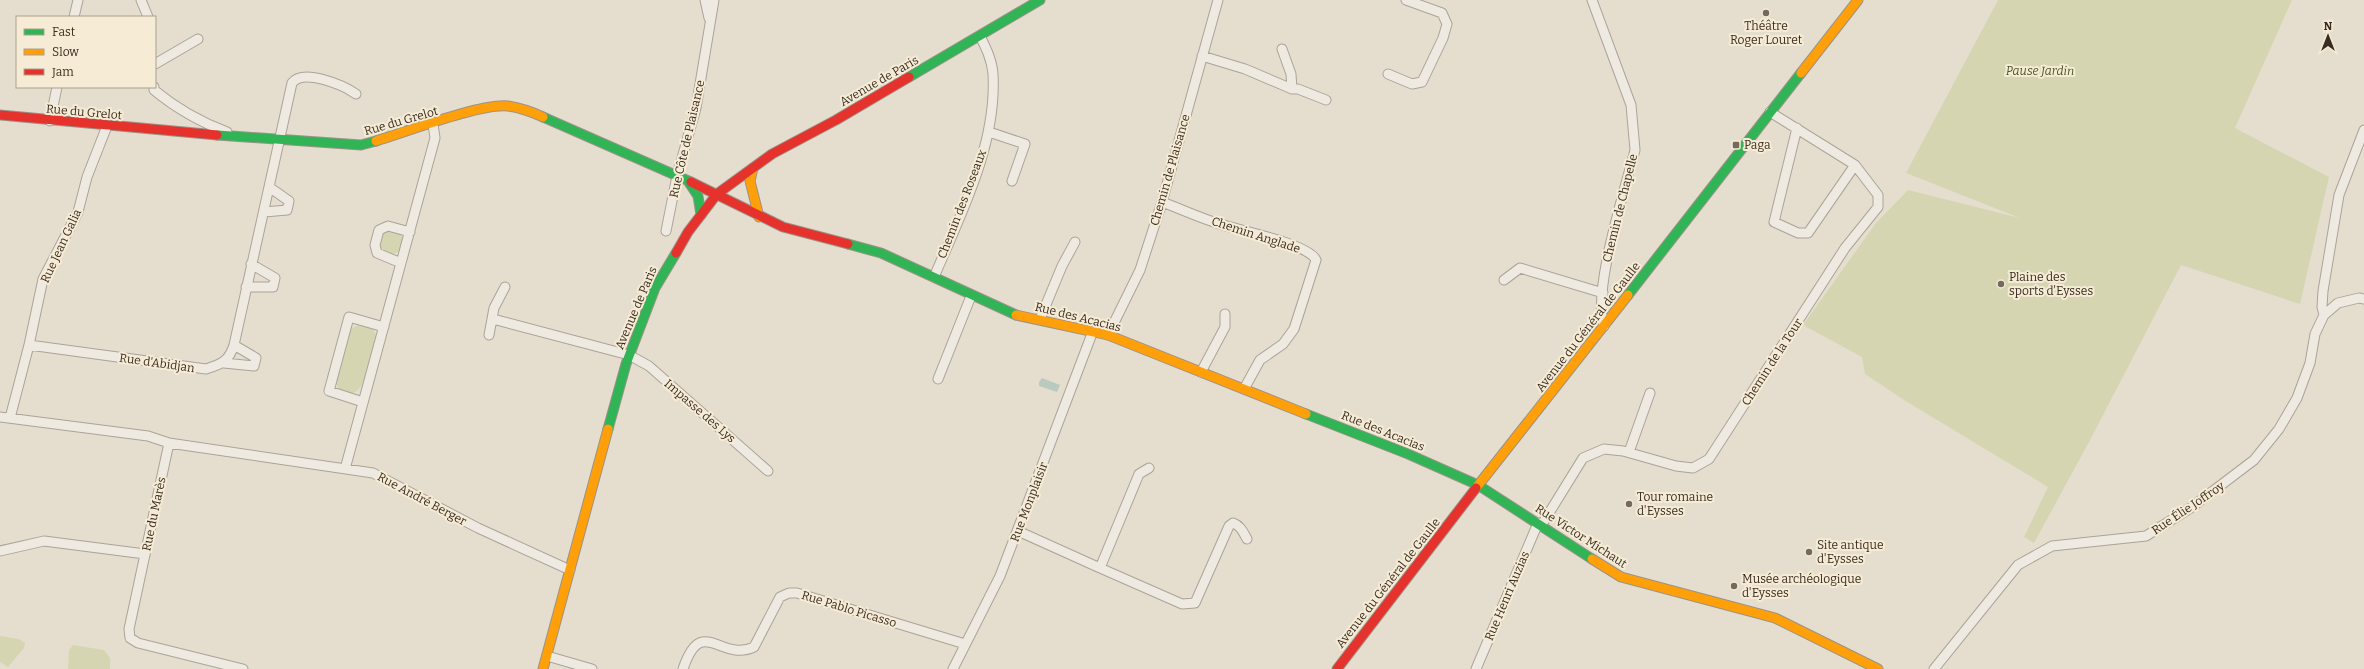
<svg xmlns="http://www.w3.org/2000/svg" width="2364" height="669" font-family="Bitter,serif">
<style>
.green{fill:#d5d5b2}
.water{fill:#bacac0}
.lines{fill:none;stroke-linecap:round;stroke-linejoin:round}
.street-casing{stroke:#aba398;stroke-width:11}
.fast-casing{stroke:#9a9388;stroke-width:11}
.slow-casing{stroke:#9a9388;stroke-width:11}
.jam-casing{stroke:#9a9388;stroke-width:11}
.street{stroke:#eee9e1;stroke-width:9}
.fast{stroke:#30b455;stroke-width:9}
.slow{stroke:#ff9f0a;stroke-width:9}
.jam{stroke:#e5322d;stroke-width:9}
.poi-dot{fill:#766a5d;stroke:#f6ecd6;stroke-width:1.5}
.labels{text-anchor:middle;stroke-width:4;stroke-linejoin:round;paint-order:stroke}
.poi-label{font-size:12px;fill:#3a2c20;stroke:#f6ecd6;text-anchor:start}
.park-label{font-size:12px;font-style:italic;fill:#4c5726;stroke:#f6ecd6}
.street-label{font-size:12px;fill:#3a2c20;stroke:#f6ecd6}
</style>
<rect width="100%" height="100%" fill="#e5decf"/>
<path class="green" d="M1998,0H2292L2235,128L2329,177L2300,304L2181,265L2089,442L2034,543L2024,537L2048,487L1904,400L1865,374L1862,357L1803,325L1876,223L1908,190L2020,218L1906,173Z
M379 242a12 12 0 1 1 24 0a12 12 0 1 1-24 0Z
M362,323L372,327L376,335L375,340C372,353 366,392 352,393C349,394 344,392 340,391L335,381L349,330Z
M0,636L19,639L25,643L24,648L8,667L0,662Z
M73,645L104,650L110,658V669H68L69,650Z"/>
<path class="water" d="M1042,378L1060,385L1057,392L1039,386V382Z"/>
<g class="lines">
<g class="street-casing">
<path id="street" d="M141,0L148,17
M705,0L709,18
M1592,0L1631,105L1635,150C1625,190 1592,291 1604,326
M74,17L78,0
M1202,56L1245,69L1292,89L1291,74L1282,49
M155,64L198,39
M1388,74L1412,84L1422,82L1443,38L1447,24L1442,13L1406,0
M154,87V90C177,109 200,122 227,132
M1292,89H1298L1326,100
M50,121L57,87
M1797,128L1774,222L1798,233H1808L1855,165
M989,132L1025,144L1012,181
M1162,202C1181,209 1200,218 1220,224C1238,230 1309,244 1316,260L1294,329L1283,344L1260,360L1244,389
M264,212L287,210L289,201L269,187
M666,231L677,176L696,108L714,0
M401,263L377,253L375,245L379,230L388,226L410,232
M934,277C961,214 997,144 993,74C992,60 986,48 980,36
M1504,280L1520,268L1603,293
M246,287H273L275,278L251,264
M2324,315L2322,307L2323,291L2339,195L2364,130
M493,319L629,355L649,366L768,471
M1040,319L1062,266L1075,242
M489,335L494,308L505,287
M1108,335L1140,270L1162,202L1218,0
M29,345L43,279L78,212L87,177L107,126
M224,363L254,366L256,358L234,345
M1201,372L1225,327V314
M938,379L971,296
M363,402L329,391L349,317L384,327
M0,417L148,436L169,443L129,629L130,638L138,643L243,669
M10,418L29,345L206,369C222,364 229,361 234,345L292,83C303,68 343,85 356,94
M169,443L373,473L478,528L570,570
M1629,452L1650,393
M345,469L435,138L433,124
M1541,526L1583,458L1604,449L1623,451L1676,466L1693,468L1709,459L1845,248L1878,207V195L1855,165L1770,112
M1018,531L1100,568L1139,474L1149,468
M0,551L44,541L145,554
M1100,568L1182,604L1195,603L1229,526L1233,523C1241,526 1243,532 1247,539
M547,656L592,669
M683,669C702,613 720,663 754,647L780,597L789,593H797L965,644
M953,669L1000,576L1093,331
M1476,669L1538,523
M1934,669L2018,565L2052,546L2146,536L2192,507L2254,460L2279,429L2297,398L2310,363L2315,334L2324,315L2338,303L2359,298L2364,299"/>
</g>
<g class="fast-casing">
<path id="fast" d="M909,77L1040,0
M543,117L691,182
M217,135L361,145L376,141
M688,181L698,196L701,215
M848,244L881,253L1016,315
M1628,295L1801,73
M1306,414L1408,454L1478,485L1592,559
M608,429L626,364L655,288L676,253"/>
</g>
<g class="slow-casing">
<path id="slow" d="M1801,73L1858,0
M376,141C406,132 481,103 508,106C521,108 532,112 543,117
M753,168L750,181L759,217
M1016,315L1108,335L1306,414
M1476,488L1628,295
M1592,559L1621,577L1775,618L1878,669
M543,669L608,429"/>
</g>
<g class="jam-casing">
<path id="jam" d="M0,115L217,135
M691,182L783,227L848,244
M676,253L688,232L717,194L772,154L836,120L909,77
M1337,669L1476,488"/>
</g>
<use href="#street" class="street"/>
<use href="#fast" class="fast"/>
<use href="#slow" class="slow"/>
<use href="#jam" class="jam"/>
</g>
<g class="poi-dot">
<circle cx="1766" cy="13" r="4"/>
<rect x="1732" y="141" width="8" height="8" rx="2"/>
<circle cx="2001" cy="284" r="4"/>
<circle cx="1629" cy="504" r="4"/>
<circle cx="1809" cy="552" r="4"/>
<circle cx="1734" cy="586" r="4"/>
</g>
<g class="labels">
<g class="poi-label">
<text x="1766" y="30" text-anchor="middle">Théâtre<tspan x="1766" dy="14">Roger Louret</tspan></text>
<text x="1744" y="149">Paga</text>
<text x="2009" y="281">Plaine des<tspan x="2009" dy="14">sports d'Eysses</tspan></text>
<text x="1637" y="501">Tour romaine<tspan x="1637" dy="14">d'Eysses</tspan></text>
<text x="1817" y="549">Site antique<tspan x="1817" dy="14">d'Eysses</tspan></text>
<text x="1742" y="583">Musée archéologique<tspan x="1742" dy="14">d'Eysses</tspan></text>
</g>
<g class="park-label">
<text x="2040" y="75">Pause Jardin</text>
</g>
<g class="street-label">
<text transform="translate(879 81) rotate(-30)" y="4">Avenue de Paris</text>
<text transform="translate(84 112) rotate(5)" y="4">Rue du Grelot</text>
<text transform="translate(401 121) rotate(-16)" y="4">Rue du Grelot</text>
<text transform="translate(687 139) rotate(-77)" y="4">Rue Côte de Plaisance</text>
<text transform="translate(1170 170) rotate(-74)" y="4">Chemin de Plaisance</text>
<text transform="translate(962 204) rotate(-69)" y="4">Chemin des Roseaux</text>
<text transform="translate(1620 208) rotate(-76)" y="4">Chemin de Chapelle</text>
<text transform="translate(1256 235) rotate(18)" y="4">Chemin Anglade</text>
<text transform="translate(61 246) rotate(-65)" y="4">Rue Jean Galia</text>
<text transform="translate(636 308) rotate(-67)" y="4">Avenue de Paris</text>
<text transform="translate(1078 317) rotate(14)" y="4">Rue des Acacias</text>
<text transform="translate(1588 327) rotate(-52)" y="4">Avenue du Général de Gaulle</text>
<text transform="translate(1772 362) rotate(-57)" y="4">Chemin de la Tour</text>
<text transform="translate(157 363) rotate(8)" y="4">Rue d'Abidjan</text>
<text transform="translate(700 411) rotate(41)" y="4">Impasse des Lys</text>
<text transform="translate(1383 431) rotate(22)" y="4">Rue des Acacias</text>
<text transform="translate(422 499) rotate(28)" y="4">Rue André Berger</text>
<text transform="translate(1029 502) rotate(-69)" y="4">Rue Monplaisir</text>
<text transform="translate(2188 508) rotate(-34)" y="4">Rue Élie Joffroy</text>
<text transform="translate(154 514) rotate(-78)" y="4">Rue du Marès</text>
<text transform="translate(1581 536) rotate(33)" y="4">Rue Victor Michaut</text>
<text transform="translate(1388 583) rotate(-52)" y="4">Avenue du Général de Gaulle</text>
<text transform="translate(1507 596) rotate(-67)" y="4">Rue Henri Auzias</text>
<text transform="translate(849 609) rotate(17)" y="4">Rue Pablo Picasso</text>
</g>
</g>
<rect x="16" y="16" width="140" height="72" fill="#f6ecd6" stroke="#ab9f8d"/>
<rect x="24" y="29" width="20" height="6" fill="#30b455" stroke="#ab9f8d"/>
<text x="52" y="36" font-size="12" fill="#3a2c20">Fast</text>
<rect x="24" y="49" width="20" height="6" fill="#ff9f0a" stroke="#ab9f8d"/>
<text x="52" y="56" font-size="12" fill="#3a2c20">Slow</text>
<rect x="24" y="69" width="20" height="6" fill="#e5322d" stroke="#ab9f8d"/>
<text x="52" y="76" font-size="12" fill="#3a2c20">Jam</text>
<g transform="translate(2328 36)" stroke="#f6ecd6" stroke-width="3" paint-order="stroke">
<path d="M0-3L7 15L0 10L-7 15Z" fill="#3a2c20"/>
<text y="-6" font-size="11" font-weight="bold" text-anchor="middle" fill="#3a2c20">N</text>
</g>
</svg>
